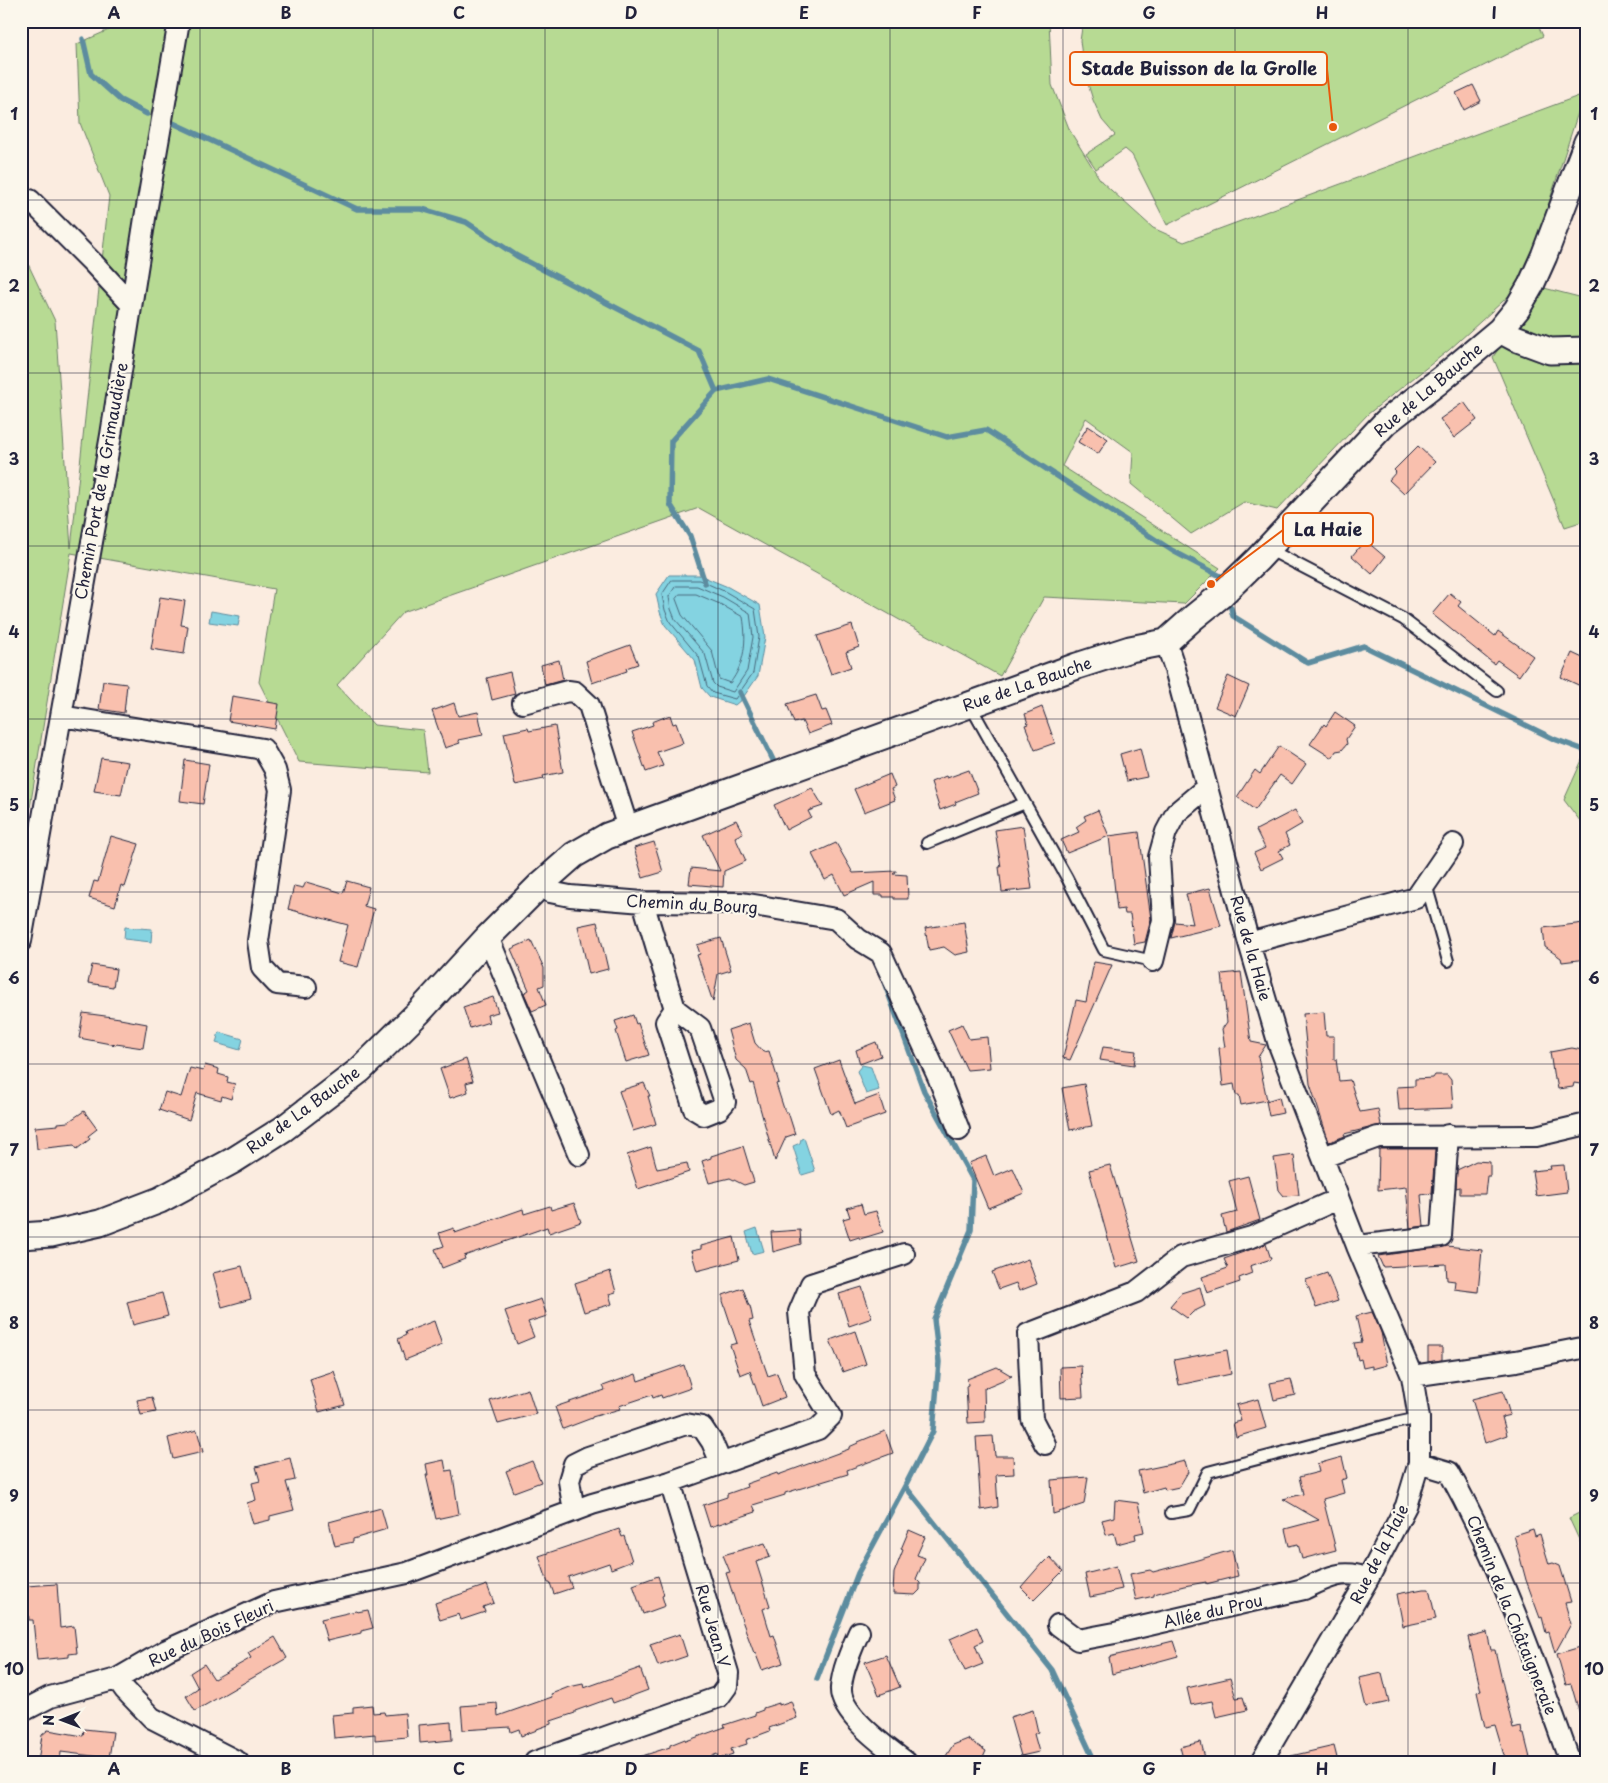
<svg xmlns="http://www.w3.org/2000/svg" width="1608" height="1783" font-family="'Playpen Sans',sans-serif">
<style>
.green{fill:#b7da93;stroke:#6c7e67}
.water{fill:#84d3e1;stroke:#5d8c9f}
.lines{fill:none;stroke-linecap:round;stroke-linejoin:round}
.shore{stroke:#49697d;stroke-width:1}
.stream{stroke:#5d8c9f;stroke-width:5.5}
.building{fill:#f9c0ae;stroke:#22223b}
.service-casing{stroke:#22223b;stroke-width:14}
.minor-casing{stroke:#22223b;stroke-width:24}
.tertiary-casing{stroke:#22223b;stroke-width:29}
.service{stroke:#fbf7ec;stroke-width:10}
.minor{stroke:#fbf7ec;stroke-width:20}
.tertiary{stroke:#fbf7ec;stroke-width:25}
.grid{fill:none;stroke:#22223b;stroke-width:1;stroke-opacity:0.55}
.labels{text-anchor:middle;stroke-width:4.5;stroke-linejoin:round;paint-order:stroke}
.street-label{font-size:16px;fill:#22223b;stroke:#fbf7ec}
.leader{fill:none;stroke:#e8590c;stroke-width:2}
.callout-dot{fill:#e8590c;stroke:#fbf7ec;stroke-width:2}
.callout{fill:#fbf7ec;stroke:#e8590c;stroke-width:2}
.callout-label{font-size:18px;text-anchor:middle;font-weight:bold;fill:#22223b}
.neatline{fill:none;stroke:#22223b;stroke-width:2}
.grid-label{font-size:16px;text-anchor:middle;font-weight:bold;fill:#22223b}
</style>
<rect width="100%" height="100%" fill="#fbece0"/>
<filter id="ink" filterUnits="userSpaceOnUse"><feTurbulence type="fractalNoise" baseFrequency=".02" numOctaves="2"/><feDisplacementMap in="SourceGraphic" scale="10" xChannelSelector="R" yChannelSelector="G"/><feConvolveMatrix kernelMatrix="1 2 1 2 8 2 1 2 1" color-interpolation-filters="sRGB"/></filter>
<g filter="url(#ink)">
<path class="green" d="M129,21H1049L1052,85L1070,131L1101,181L1153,228L1184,242L1584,94L1523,283L1449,350L1368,414L1277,510L1244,502L1191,534L1131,484L1133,452L1086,418L1062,466L1220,568L1184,604L1044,597L1000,676L699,508L403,612L337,685L374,725L423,730L428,772L299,762L259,682L274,589L71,553L24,845H21V249L55,321L71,548L109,196L80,123L77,44Z
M1083,21H1536L1543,36L1167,225L1132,155L1125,149L1096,169L1086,154L1115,135L1102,120L1093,100L1084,71L1080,41Z
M1540,287L1587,299V520L1565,527L1493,357Z
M1587,749V830L1564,800Z
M1587,1509V1557L1569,1518Z"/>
<path class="water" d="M669,575H699L728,587L760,605L765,637L758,676L742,699L735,705L710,697L702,688L695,660L665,625L660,612L656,594Z
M211,611L240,616L238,626L209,622Z
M125,927L152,929L151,942L124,939Z
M219,1032L243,1039L240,1050L216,1043Z
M862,1065L871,1067L879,1090L866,1094L857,1071Z
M804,1138L815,1171L802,1175L793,1146L800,1143L801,1139Z
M757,1228L764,1251L752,1254L746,1232Z"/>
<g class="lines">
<path class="shore" d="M672,580H699L726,592L755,609L759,637L753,673L735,699L713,693L707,686L699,657L670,622L665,610L662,595Z
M676,586H697L723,597L750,613L753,637L747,671L733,692L717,687L713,683L705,654L675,619L671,609L669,597Z
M680,594H696L720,604L743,617C747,640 745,664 730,683L719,679L712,651L682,615L676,599Z"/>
<path class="stream" d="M83,39L91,74L120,100L147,114
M171,122L357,209H422L466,222L517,256L699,351L716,391
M705,583L690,536L670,504L671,441L716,391L768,379L947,437L986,430L1173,551L1226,579
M1231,608L1233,616L1308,663L1364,646L1554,739L1587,751
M740,692L774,762
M883,979L924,1091L973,1180L971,1230L934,1319L939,1362L933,1431L905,1486L1052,1670L1095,1762
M817,1679L858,1573L905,1486"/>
</g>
<path class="building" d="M1473,85L1481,101L1464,110L1456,93Z
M1464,402L1477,420L1454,438L1440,419Z
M1088,426L1108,439L1098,454L1078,442Z
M1418,446L1435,462L1404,494L1389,480L1396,472L1394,470Z
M1365,540L1385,557L1372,574L1352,556Z
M1450,593L1461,602L1458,606L1495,636L1498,631L1533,656L1519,676L1497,660L1494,664L1432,614Z
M160,597L185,601L181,625L188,626L184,654L151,649Z
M852,625L859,647L846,652L851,667L831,674L817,636Z
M630,645L638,664L626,668L627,671L592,683L586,661Z
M1572,653L1587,660V689L1561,677Z
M559,660L563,680L545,685L541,665Z
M510,672L515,694L492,700L487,678Z
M1228,676L1249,686L1236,716L1215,707Z
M103,681L127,684L124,713L99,709Z
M816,695L822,711L826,710L832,725L808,734L802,721L794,723L787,704Z
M232,696L279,704L275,729L228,721Z
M454,703L458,716L478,712L483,735L458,740L460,743L445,748L432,711Z
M1042,707L1055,743L1035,750L1025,725L1028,724L1025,714Z
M1335,712L1355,726L1346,739L1347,744L1342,750L1336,751L1332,758L1310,744L1324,724L1326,726Z
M670,715L673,724L676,723L683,743L657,752L663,766L646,772L632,732L653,725L652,722Z
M555,726L563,772L543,776L544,779L515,785L504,733L528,728L529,731Z
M1279,746L1306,764L1292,784L1280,775L1255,810L1237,797L1255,770L1260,774Z
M1140,748L1147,777L1127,781L1120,754Z
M101,758L128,762L121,795L94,791Z
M185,760L209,764L203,804L180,801Z
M969,770L978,793L955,802L956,804L940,810L931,782L946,776L947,778Z
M890,774L895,787L891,789L895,800L864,812L854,789Z
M812,788L823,806L808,811L811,817L786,830L774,805Z
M1098,810L1109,836L1067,853L1061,840L1079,832L1076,827L1086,820L1084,816Z
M1295,810L1302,824L1285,834L1290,845L1279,851L1283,858L1261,869L1254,853L1265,848L1256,830Z
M736,820L743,833L735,837L746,861L724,871L723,887L689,884L691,868L720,871L703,835Z
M1023,826L1032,889L1002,892L999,867H1001L995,830Z
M1139,832L1151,919L1145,942L1134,944L1130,914H1125L1124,909L1117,910L1109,836Z
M111,836L139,844L125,887L121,885L115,906L89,898L94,881L98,882Z
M654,842L663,872L643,878L634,848Z
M836,843L853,873L896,871V872L893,874L907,875L908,899H894V897H883V895H874V882L844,895L834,875L825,880L812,854Z
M347,881L369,887L364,906L374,909L358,967L338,962L348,925L288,909L294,886L303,888L306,882L343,893Z
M1210,888L1221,926L1171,938L1175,922L1193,924L1186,894Z
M597,922L608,969L589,974L578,926Z
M964,922L969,952L955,955L944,947L929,950L925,928Z
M1584,923L1587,959L1562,962L1561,958L1545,947L1543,928Z
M721,938L731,970L718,974L713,1002L697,955L700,954L697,945Z
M531,940L544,968V985L539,987L546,1005L532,1011L524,993L529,990L511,949Z
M1094,962L1112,965L1070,1060L1063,1058L1076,1000L1086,1002Z
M92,965L116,969L113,987L88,983Z
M1241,972L1251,1042L1266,1045L1258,1057L1267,1100L1241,1105L1239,1095H1236L1234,1084L1223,1086L1219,1048L1225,1047L1222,1029L1227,1022L1222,974Z
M493,997L498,1012L487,1015L489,1022L470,1028L463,1007Z
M1324,1012L1326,1036H1334V1059H1336L1339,1081L1350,1080L1360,1112L1378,1109L1381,1125L1344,1134L1345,1136L1329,1142L1310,1084L1303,1014Z
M83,1013L120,1018V1019L147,1024L143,1048L116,1044V1045L79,1038Z
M633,1015L636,1024L638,1023L649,1055L626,1062L616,1031L618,1030L615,1021Z
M749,1023L755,1043L763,1052L769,1051L779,1083L776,1084L785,1112H788L795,1134L786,1137L775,1161L753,1083L751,1084L746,1069L736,1060L728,1030Z
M962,1024L969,1039L987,1037L990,1068L967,1070L948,1030Z
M876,1042L881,1056L860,1064L856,1050Z
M1103,1047L1136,1051L1134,1065L1100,1060Z
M1572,1048L1587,1051V1085L1574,1083L1573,1087L1558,1089L1556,1079H1554L1550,1052Z
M466,1059L473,1081L466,1083L468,1092L450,1098L440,1069Z
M839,1060L855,1104L879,1095L885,1114L846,1128L839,1110L831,1114L815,1069Z
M205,1065L219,1069L218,1074L228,1077L227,1082L235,1084L231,1099L222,1096L221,1100L197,1093L189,1120L159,1110L165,1092L181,1097L190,1068L203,1071Z
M1435,1075H1447L1451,1080L1453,1108L1399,1110L1397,1087L1415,1086V1079L1433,1078Z
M644,1083L650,1096H648L656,1124L633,1131L619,1091Z
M1084,1084L1092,1126L1070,1130L1062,1088Z
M1279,1097L1283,1113L1269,1116L1266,1101Z
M84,1111L97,1129L88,1136L90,1139L77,1149L74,1145L37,1149L35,1127L58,1125V1123L68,1122Z
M743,1146L754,1182L744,1185L730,1178L709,1183L702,1161L711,1158V1156Z
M651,1147L657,1169L687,1163L689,1172L638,1189L627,1155Z
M1379,1149H1435L1432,1193L1421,1195L1424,1226L1410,1228L1406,1187L1378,1190Z
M1294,1155L1299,1195L1284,1196L1279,1190L1274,1158Z
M986,1156L994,1176L1013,1168L1024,1193L988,1208L969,1163Z
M1476,1161L1490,1162V1176H1487L1485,1194H1460V1187L1456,1188L1457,1170Z
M1110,1165L1139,1261L1116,1268L1089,1170Z
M1564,1165L1567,1192L1536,1196L1532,1171L1551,1169L1550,1166Z
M1248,1176L1260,1220L1226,1232L1222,1216L1237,1212L1229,1181Z
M574,1203L581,1222L549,1233L547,1227L464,1256L465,1259L442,1268L435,1249L444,1246L439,1233L454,1228L455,1233L523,1209L524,1214L550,1206L551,1210Z
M861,1204L864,1214L876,1211L883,1232L860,1239L859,1237L850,1240L843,1219L850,1217L847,1208Z
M800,1230L801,1244L773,1252L771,1232Z
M734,1237L739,1260L697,1271L691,1251L701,1249V1246Z
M1266,1244L1271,1259L1250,1266L1252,1273L1239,1278L1240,1282L1207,1293L1202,1277L1228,1268L1224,1259Z
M1447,1246L1482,1250L1478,1292L1454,1289L1455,1281L1447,1280L1446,1264L1383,1267L1378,1256Z
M1028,1259L1037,1284L1019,1291L1016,1283L999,1289L992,1272Z
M242,1266L251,1299L222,1307L213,1273Z
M610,1271L616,1292L609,1294L612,1304L584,1312L575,1283Z
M1327,1273L1338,1301L1316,1308L1306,1280Z
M862,1287L872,1318L849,1326L839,1294Z
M1200,1287L1205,1306L1193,1312L1187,1318L1170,1306L1181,1293Z
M743,1288L749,1306H750L753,1320L749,1321L768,1376L777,1373L785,1397L762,1406L750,1371L740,1375L730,1345L737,1343L723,1301V1295Z
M162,1293L168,1316L133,1325L127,1302Z
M541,1299L547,1316L528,1322L534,1337L517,1344L505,1311Z
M1372,1312L1381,1332L1387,1365L1372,1369V1366L1363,1368L1361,1359L1358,1360L1354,1343L1362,1342L1356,1316Z
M434,1321L442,1345L405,1360L398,1339L406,1335L405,1332Z
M855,1331L866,1364L843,1372L830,1340Z
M1428,1347H1442V1360L1428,1362Z
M1227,1350L1231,1374L1179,1385L1174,1360Z
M684,1365L691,1388L662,1398L661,1395L653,1398L652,1395L619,1406L620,1409L592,1417V1418L563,1429L555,1407L605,1390L603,1386L636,1374L638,1381Z
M1081,1366L1083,1397L1061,1398L1060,1367Z
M997,1367L1012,1376L984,1388L985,1422L968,1423L966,1386L968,1385L967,1379Z
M334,1371L345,1405L319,1412L310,1379Z
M1291,1379L1295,1395L1274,1400L1270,1383Z
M528,1389L536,1414L498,1424L490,1401Z
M1503,1391L1510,1415L1502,1417L1507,1435L1485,1443L1472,1399Z
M152,1397L156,1412L141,1415L137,1400Z
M1258,1399L1266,1428L1236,1437L1233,1423L1241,1421L1236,1405Z
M197,1430L203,1452L173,1459L168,1438Z
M885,1431L893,1453L847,1470L848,1474L785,1493V1495L753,1505L756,1512L710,1527L703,1505L727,1497V1494L747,1487L746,1484L777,1473L778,1475L849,1449V1447L858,1443V1442Z
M993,1436L995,1456H1013L1014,1474L996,1475L998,1507L981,1510L976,1437Z
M1342,1457L1347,1478L1341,1480L1344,1493L1323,1499L1336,1550L1302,1559L1298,1544L1289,1546L1285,1529L1319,1520L1283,1499L1303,1494L1299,1477L1319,1472L1317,1464Z
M290,1458L295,1480L286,1482L294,1510L270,1516V1520L253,1524L247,1503L256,1500L252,1483L260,1481L256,1467Z
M444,1460L446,1471L452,1470L459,1514L436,1519L426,1475H428L426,1464Z
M532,1461L541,1482L514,1492L506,1471Z
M1185,1461L1188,1472L1179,1487L1165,1490L1164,1487L1143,1493L1138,1471Z
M1088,1477L1084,1504L1053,1514L1051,1480Z
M1115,1500L1138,1503L1144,1532L1135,1534L1136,1539L1117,1544L1114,1533L1106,1535L1102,1520L1114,1517Z
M381,1508L387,1529L353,1539V1542L335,1546L329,1522Z
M619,1529L622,1537L624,1536L632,1561L611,1569L609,1563L568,1577L572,1588L554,1594L550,1583H548L539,1556Z
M1533,1529L1535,1536L1540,1534L1549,1564L1553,1563L1560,1566L1571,1602L1565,1603L1571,1624L1555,1653L1549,1632L1546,1633L1542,1617L1540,1618L1526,1580L1514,1535Z
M909,1530L925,1537L917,1555L925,1558L916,1579L920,1583V1590L915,1595L893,1594L894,1573L903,1550L901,1549Z
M765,1543L770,1557L756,1562L770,1606L763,1609L771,1636L774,1635L783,1663L762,1670L755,1652L754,1653L736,1604L726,1573L730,1572L723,1555Z
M1232,1550L1238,1576L1206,1584V1582L1184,1586L1154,1594V1596L1136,1600L1130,1574L1150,1570L1153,1572L1187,1563Z
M1050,1557L1063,1571L1034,1600L1021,1587L1042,1563L1043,1564Z
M1116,1566L1122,1589L1113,1591L1111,1593L1090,1597L1085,1574Z
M658,1576L664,1595L662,1596L665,1606L643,1614L633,1585Z
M57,1584L60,1628L74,1626L77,1653L69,1654V1657L37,1660L33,1620H29L26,1586Z
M487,1585L494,1603L483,1607L485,1612L461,1620L459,1614L440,1620L435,1603Z
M1423,1589H1429L1436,1619L1403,1626L1397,1594Z
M368,1610L373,1628L361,1631V1633L327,1641L321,1619L356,1611L357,1612Z
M977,1627L983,1641L975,1645L983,1664L965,1671L950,1639Z
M1487,1632L1491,1650H1495L1513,1729L1521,1727L1522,1734H1524L1531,1762H1506L1495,1725L1485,1727L1477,1692L1481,1691L1468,1637Z
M680,1634L687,1656L658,1666L650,1644Z
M275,1637L287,1658L195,1711L186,1696L198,1688L190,1673L204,1664L214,1679L251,1658L248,1653Z
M1173,1641L1178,1656L1112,1674L1109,1657Z
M1587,1645V1725L1583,1726L1571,1684L1566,1685L1557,1654Z
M886,1655L900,1687L879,1695L865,1662Z
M640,1668L648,1690L613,1703L611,1698L575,1711V1713L551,1721V1724L537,1729V1730L521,1736L519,1729L511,1732L510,1727L463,1730L461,1706L497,1703L498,1716L552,1697L551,1694L569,1687L583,1684L584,1688Z
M1382,1673L1389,1702L1366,1707L1359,1678Z
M1230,1678L1236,1698L1243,1697L1247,1710L1216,1717L1212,1701L1191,1705L1187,1688Z
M791,1701L797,1718L769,1728L770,1731L746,1740L747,1744L731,1749L733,1754L718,1759L717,1754L697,1762H634L633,1759L670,1747V1745L685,1739L686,1741L725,1727L724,1725L755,1715V1713L763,1710V1708L779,1703V1705Z
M372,1705L373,1713L384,1712L385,1715L405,1713L407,1737L375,1740V1734L334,1738L332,1715L353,1713V1707Z
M1033,1710L1038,1732L1034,1734L1039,1752L1021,1756L1010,1717Z
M451,1722L452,1740L420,1743L419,1725Z
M84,1729L113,1732L109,1758L61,1752L60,1762H38L42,1735L48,1730L83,1736Z
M968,1739L986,1751L981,1762H955L946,1756L953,1745Z
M1201,1742L1206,1762H1184L1180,1747Z
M1334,1746L1338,1762H1292L1291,1756Z"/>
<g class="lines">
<g class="service-casing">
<path id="service" d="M1268,549L1403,619L1497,691
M970,705L1067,878L1104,950L1153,961
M927,843L1025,803
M1426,884L1448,961
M1171,1513L1189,1510L1208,1472L1395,1423L1419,1418"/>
</g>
<g class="minor-casing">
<path id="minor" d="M30,200L94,264L131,304
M1166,642L1175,669L1249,943L1279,1045L1357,1246L1412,1376L1419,1418V1463L1406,1506L1368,1579L1261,1762
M523,703L568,691L575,692L589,705L628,828
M61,716L263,749L275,770L280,790L258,941L262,968L277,984L306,987
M540,885L550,892L570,896L643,902L742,903L836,919L858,939L881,953L939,1079L959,1130
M643,902L675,1009L700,1028L725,1102L719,1109L704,1115L694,1109L666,1022L675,1009
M488,937L579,1155
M21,941L111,435L145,218L179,21
M1249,943L1416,898L1453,844
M1153,961L1163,920L1159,857L1166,832L1176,813L1207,787
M1323,1157L1378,1137L1536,1136L1587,1124
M1357,1246L1441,1236L1448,1135
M1412,1376L1516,1361L1587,1347
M1045,1444L1032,1419L1028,1334L1136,1292L1181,1257L1252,1237L1338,1199
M1419,1463L1449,1472C1500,1564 1535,1663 1570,1762
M574,1511L569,1481L574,1464L588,1457L686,1424L702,1427L712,1442L721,1463
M1058,1625L1078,1640L1115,1633L1304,1589C1326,1578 1344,1568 1368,1579
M859,1632C852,1648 842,1670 841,1688C839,1714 887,1748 906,1762
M117,1679L125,1690L152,1718L238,1762
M21,1712L50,1697L117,1679L167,1650L274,1602L407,1573L592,1504L670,1482L818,1429L831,1416L805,1374L799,1312L811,1284L904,1254
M535,1762L719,1697L727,1686L728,1673L670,1482"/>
</g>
<g class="tertiary-casing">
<path id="tertiary" d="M1500,330L1515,338L1550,351L1587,350
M21,1236L51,1234L100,1223L160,1200L234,1160L283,1129L360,1070L419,1012L488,937L540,885L574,855L607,836L1077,666L1130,649L1166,642L1194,617L1220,596L1258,559L1386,422L1439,381L1500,330L1517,309L1531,285L1544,256L1587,142"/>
</g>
<use href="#service" class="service"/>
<use href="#minor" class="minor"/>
<use href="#tertiary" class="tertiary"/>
</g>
</g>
<path class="grid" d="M200,21V1762M373,21V1762M545,21V1762M718,21V1762M890,21V1762M1063,21V1762M1235,21V1762M1408,21V1762M21,200H1587M21,373H1587M21,546H1587M21,719H1587M21,892H1587M21,1064H1587M21,1237H1587M21,1410H1587M21,1583H1587"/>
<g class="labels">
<g class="street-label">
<text transform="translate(1428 390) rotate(-40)" y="6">Rue de La Bauche</text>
<text transform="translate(101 481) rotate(-80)" y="6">Chemin Port de la Grimaudière</text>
<text transform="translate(1027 684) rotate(-19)" y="6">Rue de La Bauche</text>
<text transform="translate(692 904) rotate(3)" y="6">Chemin du Bourg</text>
<text transform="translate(1251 948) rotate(74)" y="6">Rue de la Haie</text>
<text transform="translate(303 1110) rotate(-36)" y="6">Rue de La Bauche</text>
<text transform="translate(1379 1554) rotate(-63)" y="6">Rue de la Haie</text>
<text transform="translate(1213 1611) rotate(-13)" y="6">Allée du Prou</text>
<text transform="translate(1512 1615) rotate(68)" y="6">Chemin de la Châtaigneraie</text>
<text transform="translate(713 1626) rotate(74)" y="6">Rue Jean V</text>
<text transform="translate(211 1633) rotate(-25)" y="6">Rue du Bois Fleuri</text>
</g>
</g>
<path class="leader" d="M1333 127L1327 69M1211 584L1283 530"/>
<g class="callout-dot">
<circle cx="1333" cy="127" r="5"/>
<circle cx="1211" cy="584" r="5"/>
</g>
<g class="callout">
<rect x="1070" y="52" width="257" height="33" rx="5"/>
<rect x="1283" y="513" width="90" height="33" rx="5"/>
</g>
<g class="callout-label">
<text x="1199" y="75">Stade Buisson de la Grolle</text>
<text x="1328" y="536">La Haie</text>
</g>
<rect width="1608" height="1783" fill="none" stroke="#fbf7ec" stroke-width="55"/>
<g transform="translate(62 1720) rotate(269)" stroke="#fbf7ec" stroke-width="4" paint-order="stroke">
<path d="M0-4L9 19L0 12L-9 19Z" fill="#22223b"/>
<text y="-8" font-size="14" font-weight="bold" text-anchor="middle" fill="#22223b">N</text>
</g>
<rect x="28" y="28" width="1552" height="1728" class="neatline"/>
<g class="grid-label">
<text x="114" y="19">A</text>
<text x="286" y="19">B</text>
<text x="459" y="19">C</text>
<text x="631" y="19">D</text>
<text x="804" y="19">E</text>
<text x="977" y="19">F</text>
<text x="1149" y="19">G</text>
<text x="1322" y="19">H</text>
<text x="1494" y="19">I</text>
<text x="14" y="120">1</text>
<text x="1594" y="120">1</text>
<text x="14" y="292">2</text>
<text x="1594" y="292">2</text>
<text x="14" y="465">3</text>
<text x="1594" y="465">3</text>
<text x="14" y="638">4</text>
<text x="1594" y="638">4</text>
<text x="14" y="811">5</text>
<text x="1594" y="811">5</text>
<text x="14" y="984">6</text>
<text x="1594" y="984">6</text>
<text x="14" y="1156">7</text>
<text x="1594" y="1156">7</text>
<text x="14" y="1329">8</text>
<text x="1594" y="1329">8</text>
<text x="14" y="1502">9</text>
<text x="1594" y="1502">9</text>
<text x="14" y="1675">10</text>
<text x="1594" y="1675">10</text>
<text x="114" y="1775">A</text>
<text x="286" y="1775">B</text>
<text x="459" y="1775">C</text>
<text x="631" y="1775">D</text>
<text x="804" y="1775">E</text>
<text x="977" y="1775">F</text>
<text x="1149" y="1775">G</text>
<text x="1322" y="1775">H</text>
<text x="1494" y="1775">I</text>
</g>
</svg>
